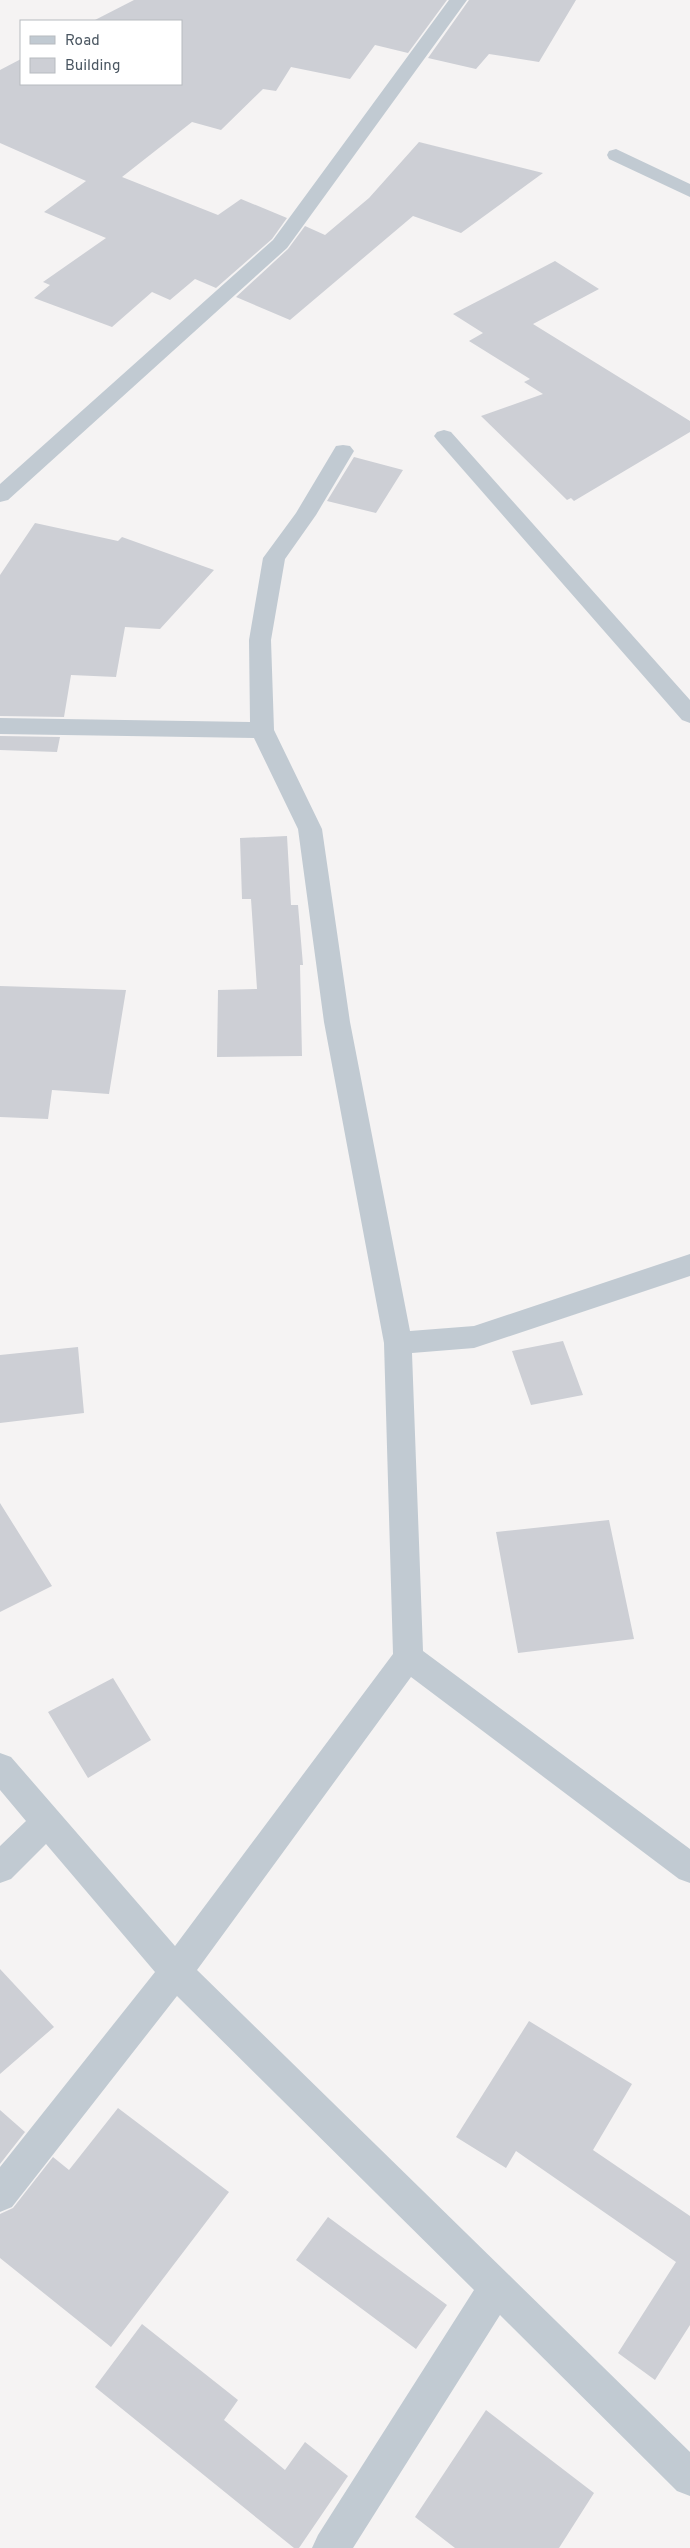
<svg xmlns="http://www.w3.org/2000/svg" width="690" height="2548" font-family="Overpass,sans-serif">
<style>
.building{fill:#cdcfd5}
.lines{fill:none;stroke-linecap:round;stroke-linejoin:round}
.minor{fill:#c1cad2;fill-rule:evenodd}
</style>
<rect width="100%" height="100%" fill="#f5f3f3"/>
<path class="building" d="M134,0H447L408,53L375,45L350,79L291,67L276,91L263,89L221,130L192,122L122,177L218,215L241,199L287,218L272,239L216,288L195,279L170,300L152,292L112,327L34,298L50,285L43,282L106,238L44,212L86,181L0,143V70L21,59V84H181V21H93Z
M469,0H576L539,62L489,54L476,69L428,58Z
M419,142L543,173L461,233L413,216L290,320L236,297L288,249L305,226L325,235L369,198Z
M555,261L599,289L533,324L690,421V432L574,501L571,498L567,500L481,416L543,394L524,382L530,379L469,341L483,333L453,314Z
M354,457L403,470L376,513L327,501Z
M35,523L118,541L122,537L214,570L160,629L125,627L116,677L71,675L64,717L0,716V575Z
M0,736L60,737L57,752L0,750Z
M287,836L291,905H298L303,965H300L302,1056L217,1057L218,990L257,989L251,899H242L240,838Z
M0,986L126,990L109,1094L52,1090L48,1119L0,1117Z
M563,1341L583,1395L531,1405L512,1351Z
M78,1347L84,1413L0,1423V1355Z
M0,1503L52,1586L0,1612Z
M609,1520L634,1639L518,1653L496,1532Z
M113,1678L151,1740L88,1778L48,1712Z
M0,1969L54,2027L0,2074Z
M529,2021L632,2084L593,2150L690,2216V2325L655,2380L618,2353L676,2262L516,2151L506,2168L456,2137Z
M118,2108L229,2192L111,2347L0,2258V2214L13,2208L53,2157L69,2170Z
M0,2110L25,2132L0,2164Z
M328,2217L447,2305L416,2349L296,2260Z
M142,2324L238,2400L224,2420L285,2470L305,2442L348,2476L299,2548H294L95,2387Z
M486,2410L594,2493L559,2548H455L415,2517Z"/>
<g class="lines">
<path class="minor" d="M449,0H467L287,248L8,500L0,502V484L273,240Z
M616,149L690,184V197L609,159L607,155L609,151Z
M444,430L451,432L690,700V723L682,720L437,440L434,436L437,432Z
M343,445L350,446L354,451L316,515L285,559L271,640L274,730L322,829L350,1022L410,1331L474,1326L690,1254V1276L474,1348L412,1353L423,1651L690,1849V1883L679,1879L411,1677L197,1970L690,2452V2496L677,2491L500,2315L353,2548H312L318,2535L474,2290L177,1996L12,2207L0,2212V2167L155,1972L46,1844L11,1879L0,1883V1846L26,1821L0,1790V1753L11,1757L175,1946L393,1654L384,1343L324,1022L298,829L254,738L0,734V718L250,722L249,640L263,558L296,513L336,446Z"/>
</g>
<rect x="20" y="20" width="162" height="65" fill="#ffffff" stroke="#b7bbc0"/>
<rect x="30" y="36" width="25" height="8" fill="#c1cad2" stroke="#b7bbc0"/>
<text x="65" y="45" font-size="15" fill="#4a5661">Road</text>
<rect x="30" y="58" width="25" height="15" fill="#cdcfd5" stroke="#b7bbc0"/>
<text x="65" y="70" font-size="15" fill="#4a5661">Building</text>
</svg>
